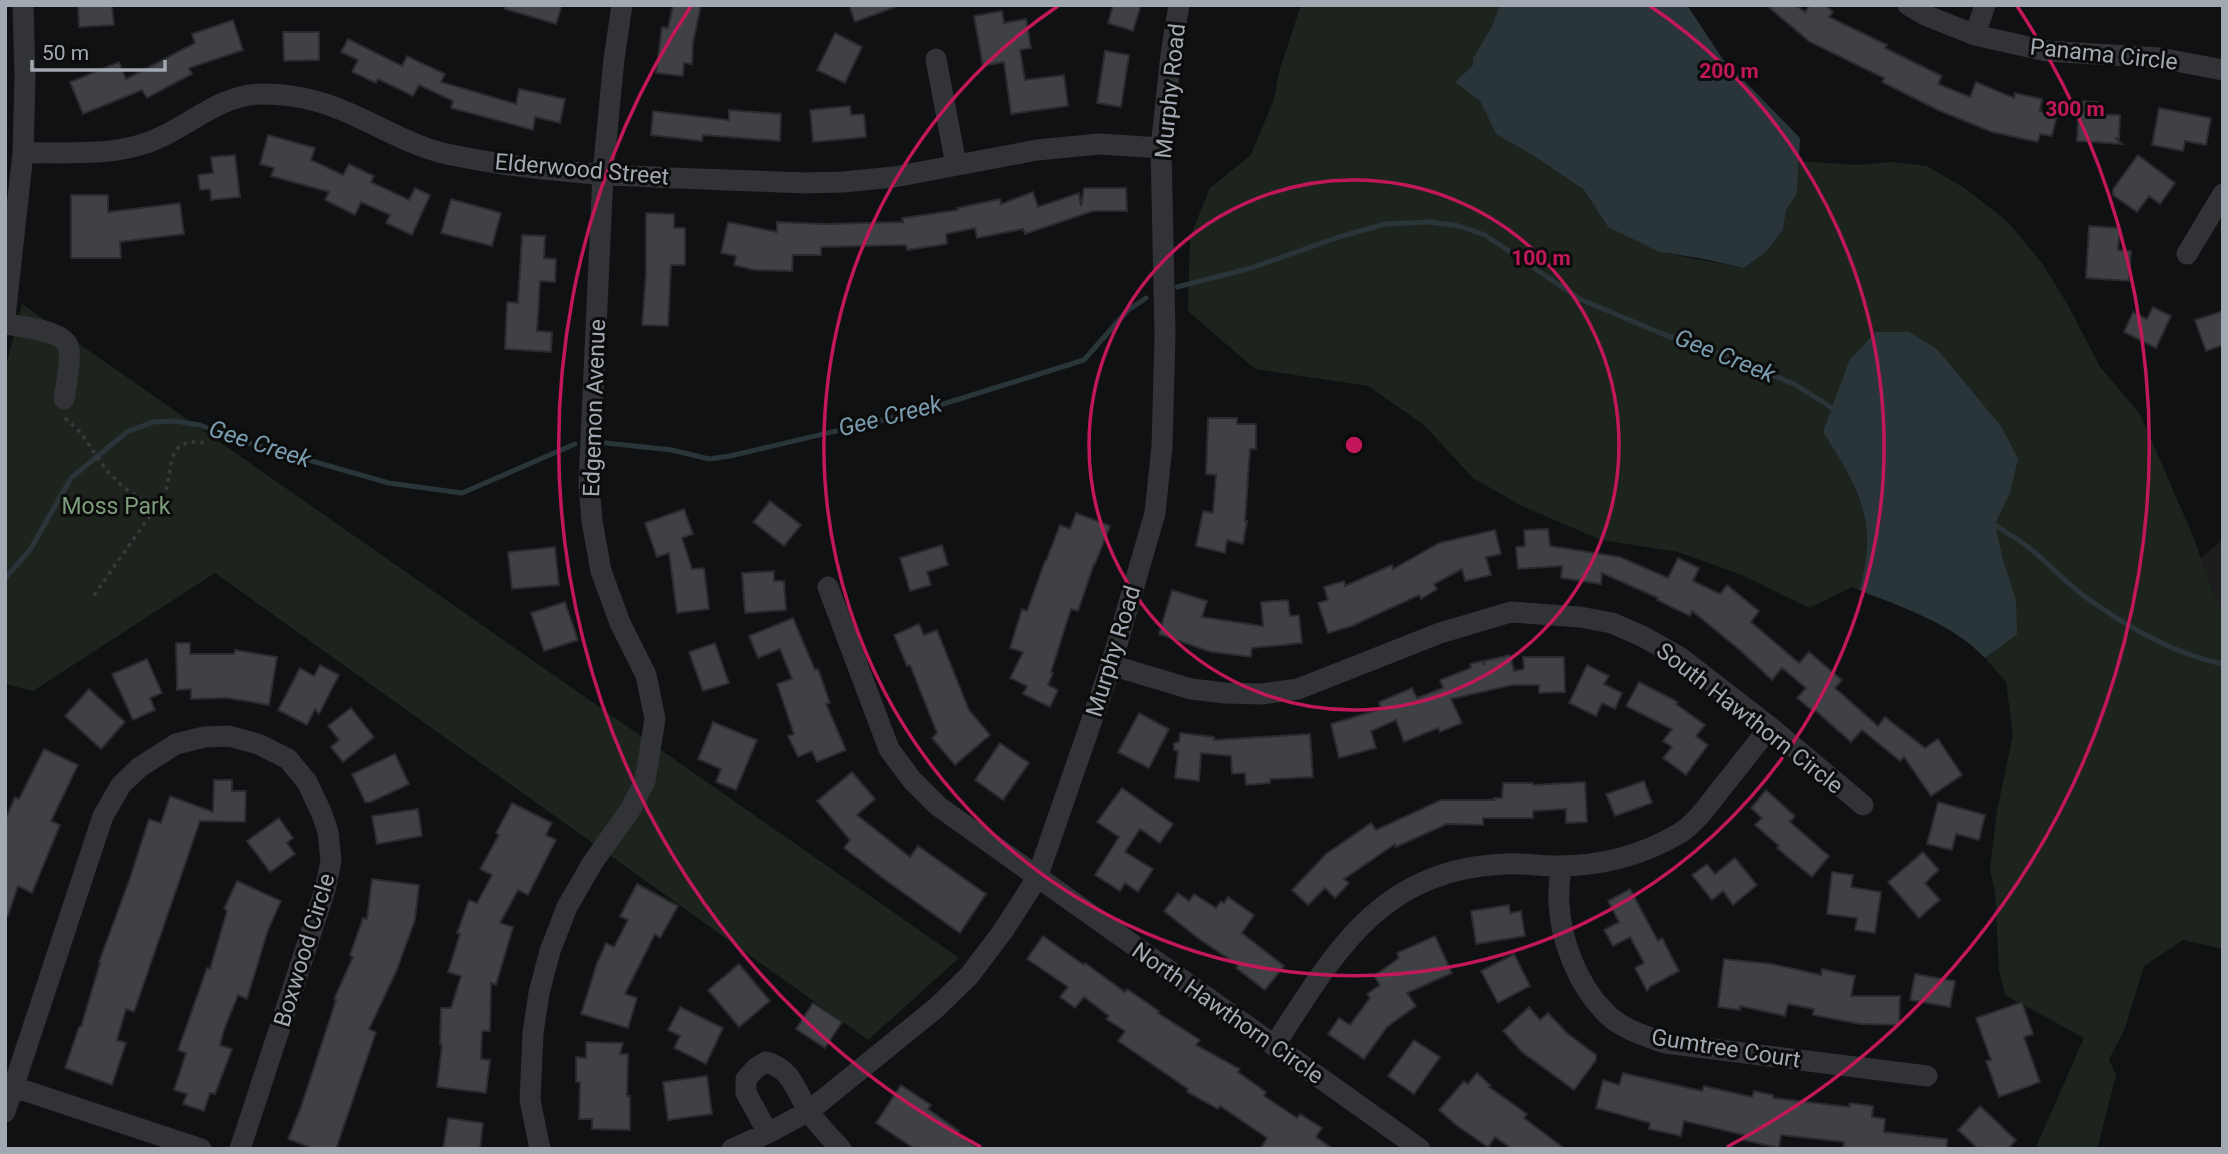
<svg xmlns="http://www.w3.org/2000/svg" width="2228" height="1154" font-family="Roboto,sans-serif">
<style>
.built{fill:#1d1d1f}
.green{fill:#1d241d}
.water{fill:#2a353a}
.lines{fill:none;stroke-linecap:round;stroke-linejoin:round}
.stream{stroke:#2a353a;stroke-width:5}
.building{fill:#3f4145;stroke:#2a2b2e;stroke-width:2}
.path{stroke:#383a3e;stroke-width:3.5;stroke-dasharray:3.5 5;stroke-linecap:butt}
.minor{stroke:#323337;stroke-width:21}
.ring{fill:none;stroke:#c2185b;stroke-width:3.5}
.labels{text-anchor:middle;stroke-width:6;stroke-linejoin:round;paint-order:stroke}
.street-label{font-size:23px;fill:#a2a9b2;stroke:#0c0c0d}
.park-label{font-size:23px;fill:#7c9d79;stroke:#0c0c0d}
.water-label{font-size:24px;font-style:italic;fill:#799cae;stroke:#0c0c0d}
.centre{fill:#c2185b;stroke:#0c0c0d;stroke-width:3.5}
.ring-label{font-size:21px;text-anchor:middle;font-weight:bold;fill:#c2185b;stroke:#0c0c0d;stroke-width:6;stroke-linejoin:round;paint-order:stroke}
</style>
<rect width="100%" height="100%" fill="#101112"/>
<path class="built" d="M2223,540V606L2214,596L2200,558Z"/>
<path class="green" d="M1301,5H1500L1492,26L1473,58V65L1455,82L1480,101L1496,134L1537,158L1584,190L1608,227L1659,252L1744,268L1766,252L1783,230L1786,210L1797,194L1799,161L1857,165L1892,162L1927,166L1966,189L2008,222L2042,263L2068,305L2100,367L2140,414L2193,536L2214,596L2223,606V949L2183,940L2144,966L2124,1031L2109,1059L2116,1076L2097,1149H2035L2084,1038L2005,995L1999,970L1995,893L1990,870L1997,811L2013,735L2006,682L1985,658L2017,633L1995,523L2010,493L2001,426L1938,350L1842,462C1867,507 1874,539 1859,590L1852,587L1809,608L1742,575L1678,552L1601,540L1522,506L1473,478L1424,425L1368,386L1255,369L1188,311L1190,237L1210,188L1251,155L1274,99L1279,72Z
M22,304L959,958L868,1040L215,573L33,691L5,684V370Z"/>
<path class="water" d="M1500,5H1687L1722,58L1800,138L1797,194L1786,210L1783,230L1766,252L1744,268L1699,258L1659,252L1608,227L1584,190L1537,158L1496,134L1480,101L1455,82L1473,65V58L1492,26Z
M1876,332H1909L1938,350L2001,426L2018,459L2010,493L1995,524L2003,560L2016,600L2017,634L1985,658C1953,624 1902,607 1859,590C1879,523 1859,488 1823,432L1849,361Z"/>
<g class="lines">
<path class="stream" d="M1177,287L1251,268L1339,237L1385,224L1430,222L1459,226L1485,235L1580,299L1665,335L1708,349L1794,384L1837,411
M606,443L672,450L709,459L730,456L921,411L1084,360L1127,311L1146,298
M1992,523C2004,531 2017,538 2028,547C2047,562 2064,581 2084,596C2124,625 2174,654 2223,664
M5,578L30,550L71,478L127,432L153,422L175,421L200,425L231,438L389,483L462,493L575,444"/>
</g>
<path class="building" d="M78,5H112L114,25L79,27Z
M505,5H562L556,24L505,9Z
M673,5H701L693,43L692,64L684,63L683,76L656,73L662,27L668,28Z
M849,5H895V7L855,22Z
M1113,5H1141L1133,31L1108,23Z
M1766,5H1796L1805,12L1810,5H1825L1833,12L1829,17L1887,45L1885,48L1942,76L1938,84L1970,97L1976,82L2014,98L2015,93L2042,99L2040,111L2057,115L2052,136L2040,134L2038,142L1992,132L1940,111L1882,82L1884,78L1810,42Z
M1002,11L1004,23L1026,19L1031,48L1020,50L1025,80L1064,75L1068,106L1011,114L1004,62L983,66L974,16Z
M233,20L243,50L189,68L192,74L147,98L142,90L83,114L70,82L119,62L126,79L195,43L192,34Z
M283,32H319V60L284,61Z
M835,33L862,47L845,83L817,70Z
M348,39L402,66L407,56L445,74L441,82L516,104L519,89L565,99L560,123L535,117L533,130L451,108L453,101L419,85L413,96L378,79L376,83L352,72L358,60L341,52Z
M1105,51L1129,55L1121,107L1097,103Z
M2079,101L2098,102L2097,114L2120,115L2119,139L2115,138L2122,144L2077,141Z
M850,106L851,115L864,114L866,137L813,142L810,110Z
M2159,108L2211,118L2206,145L2185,141L2183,151L2152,145Z
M729,110L781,114L780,141L703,135L702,141L651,135L653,111L729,120Z
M268,135L315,148L311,160L343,175L349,164L374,176L371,182L409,200L415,188L430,195L412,235L386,223L390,215L361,202L355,215L325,200L329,192L271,176L274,168L260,164Z
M235,155L240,197L211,200L210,189L200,190L198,175L213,173L211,157Z
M2138,155L2175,183L2160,204L2149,196L2137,212L2113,195V189Z
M1084,188H1126L1127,211H1093L1025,234L1023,229L977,238L975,228L946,234L947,244L907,250L906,245L821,247V255H793L792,271L754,270L734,265L736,256L721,253L728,222L777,232V222L826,224L903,222L902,218L958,210L957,208L1000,199L1001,204L1033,192L1038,207L1079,193L1081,206Z
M71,195H108V212L180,203L184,234L120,242L121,258H71Z
M451,199L501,213L492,246L441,233Z
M646,213L674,214V228H685V265H671L668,326L642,325L646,273Z
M2089,226L2120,228L2118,250L2131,251L2129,281L2086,278Z
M522,235L545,236L544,258L556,259L555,282L540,281L537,331L552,332L551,352L505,349L507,302L518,303Z
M2153,307L2171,316L2156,348L2124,332L2133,312L2147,319Z
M2223,311V345L2206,351L2195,320Z
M1208,418H1237V424H1256V449H1250L1245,521H1247L1243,544L1227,540L1225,553L1196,546L1203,511L1213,513L1216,475L1206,474Z
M770,501L801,525L784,546L753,522Z
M684,509L693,534L682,538L692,569L704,568L709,609L677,613L669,553L657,557L645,523Z
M1076,513L1110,526L1095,564H1094L1078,611L1071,609L1051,672L1053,673L1048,685L1058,690L1050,707L1023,694L1027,686L1010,678L1023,652L1010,648L1022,609L1027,611L1045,561H1046L1060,525L1070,529Z
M1548,529L1550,546L1620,557L1668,578L1678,558L1699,568L1693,581L1720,594L1727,585L1759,611L1751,622L1799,663L1809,652L1842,680L1835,688L1878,726L1885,717L1925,748L1938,739L1962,775L1931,796L1904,757L1900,761L1862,730L1851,742L1815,710L1814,712L1797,698L1806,688L1782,668L1772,680L1741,651L1692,611L1690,616L1657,600L1658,598L1602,573L1601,584L1561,578L1562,566L1518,569L1516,547L1525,546L1524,530Z
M1495,530L1501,554L1486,557L1491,575L1465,581L1462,569L1434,584L1437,589L1421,599L1419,595L1352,626L1328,633L1318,603L1328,600L1324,587L1344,581L1345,586L1392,565L1393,569L1439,543Z
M942,545L948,565L927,572L931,585L910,591L900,558Z
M555,547L559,585L512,589L508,552Z
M774,571V581H784L786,610L745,613L742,573Z
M1172,590L1207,601L1202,617L1263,626L1261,602L1288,600L1290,616L1299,615L1302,643L1252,648L1251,657L1211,652L1159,634Z
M565,602L578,640L544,651L531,613Z
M793,618L815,670L818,669L830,703L826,704L846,750L817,762L812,751L798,757L788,736L794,734L777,684L792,679L780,649L758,658L749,636Z
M919,624L924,635L937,630L969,710L990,735L955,765L932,738L937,733L910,665L907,666L894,635Z
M176,643H190V654H234L235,650L277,657L269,705L227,698L191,699V689L177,690Z
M715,643L729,683L703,691L689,652Z
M1510,655L1514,671L1524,669L1523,657H1564L1565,692L1539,693V685H1512L1451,699L1462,723L1440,732L1438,728L1404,742L1396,720L1371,731L1376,748L1339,758L1331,724L1381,709L1379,702L1412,688L1417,698L1443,688L1440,680L1471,668L1470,664L1482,661L1485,665L1484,661Z
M147,659L162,693L150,698L155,710L133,720L112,674Z
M320,665L339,675L319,714L315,709L307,725L278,710L300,668L314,676Z
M1587,665L1609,676L1604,684L1622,693L1615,709L1602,703L1596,716L1569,703Z
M1639,682L1678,702L1676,704L1705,725L1696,736L1708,745L1686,775L1663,758L1672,747L1663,741L1672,729L1626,706Z
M89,689L125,722L101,749L65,716Z
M351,708L374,737L343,762L331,747L339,740L328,726Z
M1139,713L1169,729L1149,768L1118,752Z
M713,722L757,740L736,790L716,782L721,769L698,759Z
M1180,733L1214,737V740L1310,734L1313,777L1270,779V783L1246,785L1245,773L1232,774L1231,756L1201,753L1199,781L1175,778L1178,751L1174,750V743L1179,742Z
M1000,743L1029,763L1003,800L975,780Z
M44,749L78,765L51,821L60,825L32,893L18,886L8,916H5V820L15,797L19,799Z
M395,754L409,784L371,802H365L352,774Z
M852,772L875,799L857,815L910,857L918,846L986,894L960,933L888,882L844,848L850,840L817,801Z
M214,780H232V791H246L245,822L200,821L134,1012L126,1009L117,1040L126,1043L112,1085L65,1068L79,1027H81L100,963L99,962L129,881L149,819L161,823L170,796L213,812Z
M1644,781L1652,803L1615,816L1606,794Z
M1585,782L1587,822L1566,823V809L1533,811V818H1483V825L1447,824L1396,847L1395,844L1344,879L1349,883L1335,898L1325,888L1308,905L1292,890L1326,854L1371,823L1376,830L1441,800H1494V798H1502L1503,783H1533V785Z
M1122,788L1173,824L1160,843L1140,829L1125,852L1153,869L1138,892L1125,883L1120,891L1095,875L1119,837L1097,822Z
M1766,790L1795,816L1790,822L1829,856L1812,877L1777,848L1779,846L1755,825L1762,818L1751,808Z
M1938,802L1985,815L1979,840L1956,834L1952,850L1927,844Z
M512,803L552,823L546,835L556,840L528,895L518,890L500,923L513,927L496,985L491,983L490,1031H482L481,1059L490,1060L486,1093L437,1087L442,1045H440L441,1008H451L461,976L448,972L460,934L457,933L469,900L477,903L492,875L480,869L499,835L496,833Z
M418,809L422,836L377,844L372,816Z
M279,818L293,838L287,843L295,854L270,872L247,841Z
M1923,852L1939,870L1925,883L1940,900L1919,918L1888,882Z
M1735,858L1757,885L1733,905L1723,891L1712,900L1692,875L1707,864L1715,874Z
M1832,872L1853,875L1851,887L1881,892L1875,933L1855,930L1857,918L1827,914Z
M372,879L419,885L415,920L396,972L369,1029L376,1032L336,1149H314L288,1139L301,1107L336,1000L334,999L353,957L350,955L363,918L367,919Z
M237,881L281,901L268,930L247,999L238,995L224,1030L220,1045L232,1049L215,1094L210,1093L204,1111L183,1104L187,1094L174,1090L186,1053L178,1050L207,968L210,969L227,911L224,909Z
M637,884L678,906L660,938L655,934L625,994L637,998L628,1028L581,1014L597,963L606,943L614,947L628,920L620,916Z
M1630,889L1658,941L1662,938L1679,971L1651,986L1647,991L1635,968L1644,963L1630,937L1613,946L1604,930L1619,922L1608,901Z
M1178,893L1189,901L1194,894L1216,908L1221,901L1224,903L1228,897L1254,915L1242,933L1284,966L1265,990L1236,968L1238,965L1199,939L1164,911Z
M1509,905L1510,913L1521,911L1525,936L1476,944L1471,911Z
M1043,936L1084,965L1085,963L1125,992L1127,989L1159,1011L1158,1013L1200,1040L1196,1045L1240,1069L1238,1072L1266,1092L1264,1096L1297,1118L1300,1114L1322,1128L1316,1137L1333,1149H1260L1267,1138L1220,1106L1218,1109L1187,1092L1188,1089L1118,1041L1125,1031L1106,1019L1109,1016L1084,997L1075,1008L1060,997L1068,987L1027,959Z
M1435,936L1452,973L1407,993L1416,1006L1387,1027L1364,1059L1328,1034L1339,1018L1350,1025L1370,998L1367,994L1380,985L1374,976L1399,958L1397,953Z
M1514,954L1530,986L1498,1003L1481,971Z
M1724,959L1772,964L1821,975L1822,969L1855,976L1851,996H1900L1899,1025L1860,1024L1813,1015L1814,1009L1788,1004L1785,1016L1740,1006V1010L1718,1007Z
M739,964L770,1001L739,1027L708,990Z
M1915,974L1955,981L1950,1007L1910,1000Z
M2022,1002L2033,1034L2024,1037L2040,1082L1999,1097L1986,1061L1991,1060L1976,1018Z
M813,1003L842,1022L825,1048L796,1029Z
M680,1007L723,1028L706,1064L674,1048L680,1036L668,1030Z
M1529,1007L1540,1020L1548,1013L1567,1033L1596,1055V1060L1574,1090L1522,1052L1503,1031Z
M1414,1040L1440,1057L1414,1094L1388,1076Z
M586,1042L623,1043L620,1054H628L627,1096H630V1130L592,1129V1119H579L580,1082H576V1057L586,1058Z
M1477,1073L1491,1086L1489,1087L1527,1114L1524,1118L1565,1149H1512L1495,1137L1488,1147L1456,1125L1439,1110L1464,1081L1468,1084Z
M1623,1073L1702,1091L1704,1086L1752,1097L1754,1091L1773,1095V1098L1849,1107L1850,1103L1873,1106L1872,1117L1885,1119L1884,1132L1947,1139V1149H1843L1844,1142L1781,1135L1779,1148L1743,1140L1744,1135L1684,1121L1681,1136L1649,1129L1650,1123L1596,1108L1603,1080L1619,1085Z
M707,1076L712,1114L668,1120L663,1082Z
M901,1085L931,1105L928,1109L959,1131L957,1133L980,1149H915L876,1123Z
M1980,1106L2016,1140L2008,1149H1978L1958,1130Z
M448,1118L483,1123L480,1149H443Z"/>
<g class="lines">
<path class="path" d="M65,418L80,432L107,471L122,486L156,510
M94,595L164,496C175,468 163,436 207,443"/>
<path class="minor" d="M1908,5L1925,15L1975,35L2046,51L2160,58L2223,70
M1975,35L1985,5
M936,59L956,165
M23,153C62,152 103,156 140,145C183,133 215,95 261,94C289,94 319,100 344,111C378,125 411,146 447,154C563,179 684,177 802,183L843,182L894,177L1037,150L1099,144L1161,148
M2187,254L2223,194
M5,317L23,153L25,77L23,5
M5,324C21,327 66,330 69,349C71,360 66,387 64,399
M828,587L889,749L912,780L938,806L1420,1149
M1111,665L1191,689L1225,693L1261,694L1298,689L1440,633L1511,612L1580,617L1612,623L1642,636L1681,658L1770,727L1863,805
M1561,866C1560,878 1558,891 1559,904C1561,941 1578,985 1604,1011C1619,1028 1644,1036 1665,1043L1927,1076
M1274,1046C1335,952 1380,869 1505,864C1523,863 1541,866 1558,866C1601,866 1643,855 1680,833C1696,823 1709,804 1720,790C1737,769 1753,748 1770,727
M5,1084L201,1149
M5,1112L103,816L121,785L140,767L176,744L204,737L229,736L258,744L288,759L307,782L322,814L328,832L331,861L325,890L240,1149
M768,1133L746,1093V1079L756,1068L766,1062C792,1069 795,1090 808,1110C817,1124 830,1137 841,1149
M540,1149L530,1100L533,1033L539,993L550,951L567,907L593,862L630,810L645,781L655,719L646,675L620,623L601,571L592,521L589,484L603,173L614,59L622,5
M732,1149L768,1133L809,1111L936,1008L969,976L1003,931L1037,878L1111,665L1155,513L1162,446L1165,335L1161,148L1171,54L1179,5"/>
</g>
<g class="ring">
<circle cx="1354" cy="445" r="265"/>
<path d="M1650 6A530 530 0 1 1 1058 6"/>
<path d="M981 1147A795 795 0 0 1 691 6M2017 6A795 795 0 0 1 1727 1147"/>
</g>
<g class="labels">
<g class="street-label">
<text transform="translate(2104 54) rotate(6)" y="8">Panama Circle</text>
<text transform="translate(1170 91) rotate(-84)" y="8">Murphy Road</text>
<text transform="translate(582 169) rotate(5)" y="8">Elderwood Street</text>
<text transform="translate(594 408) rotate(-88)" y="8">Edgemon Avenue</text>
<text transform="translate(1113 651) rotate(-73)" y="8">Murphy Road</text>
<text transform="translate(1750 718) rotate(38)" y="8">South Hawthorn Circle</text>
<text transform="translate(304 950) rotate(-73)" y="8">Boxwood Circle</text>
<text transform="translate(1228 1013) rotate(35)" y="8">North Hawthorn Circle</text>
<text transform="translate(1726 1048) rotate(9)" y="8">Gumtree Court</text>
</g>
<g class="park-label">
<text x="116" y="514">Moss Park</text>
</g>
<g class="water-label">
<text transform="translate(1725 356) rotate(22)" y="8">Gee Creek</text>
<text transform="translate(890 416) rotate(-14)" y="8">Gee Creek</text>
<text transform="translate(260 444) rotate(18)" y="8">Gee Creek</text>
</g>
</g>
<circle cx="1354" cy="445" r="10" class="centre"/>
<g class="ring-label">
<text x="1729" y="78">200 m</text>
<text x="2075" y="116">300 m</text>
<text x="1541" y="265">100 m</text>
</g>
<rect width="2228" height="1154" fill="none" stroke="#a2a9b2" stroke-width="14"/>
<path d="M32 60v10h133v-10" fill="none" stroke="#a2a9b2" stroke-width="3.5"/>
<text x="42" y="60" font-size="21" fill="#a2a9b2" stroke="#0c0c0d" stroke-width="5" paint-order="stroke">50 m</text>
</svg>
